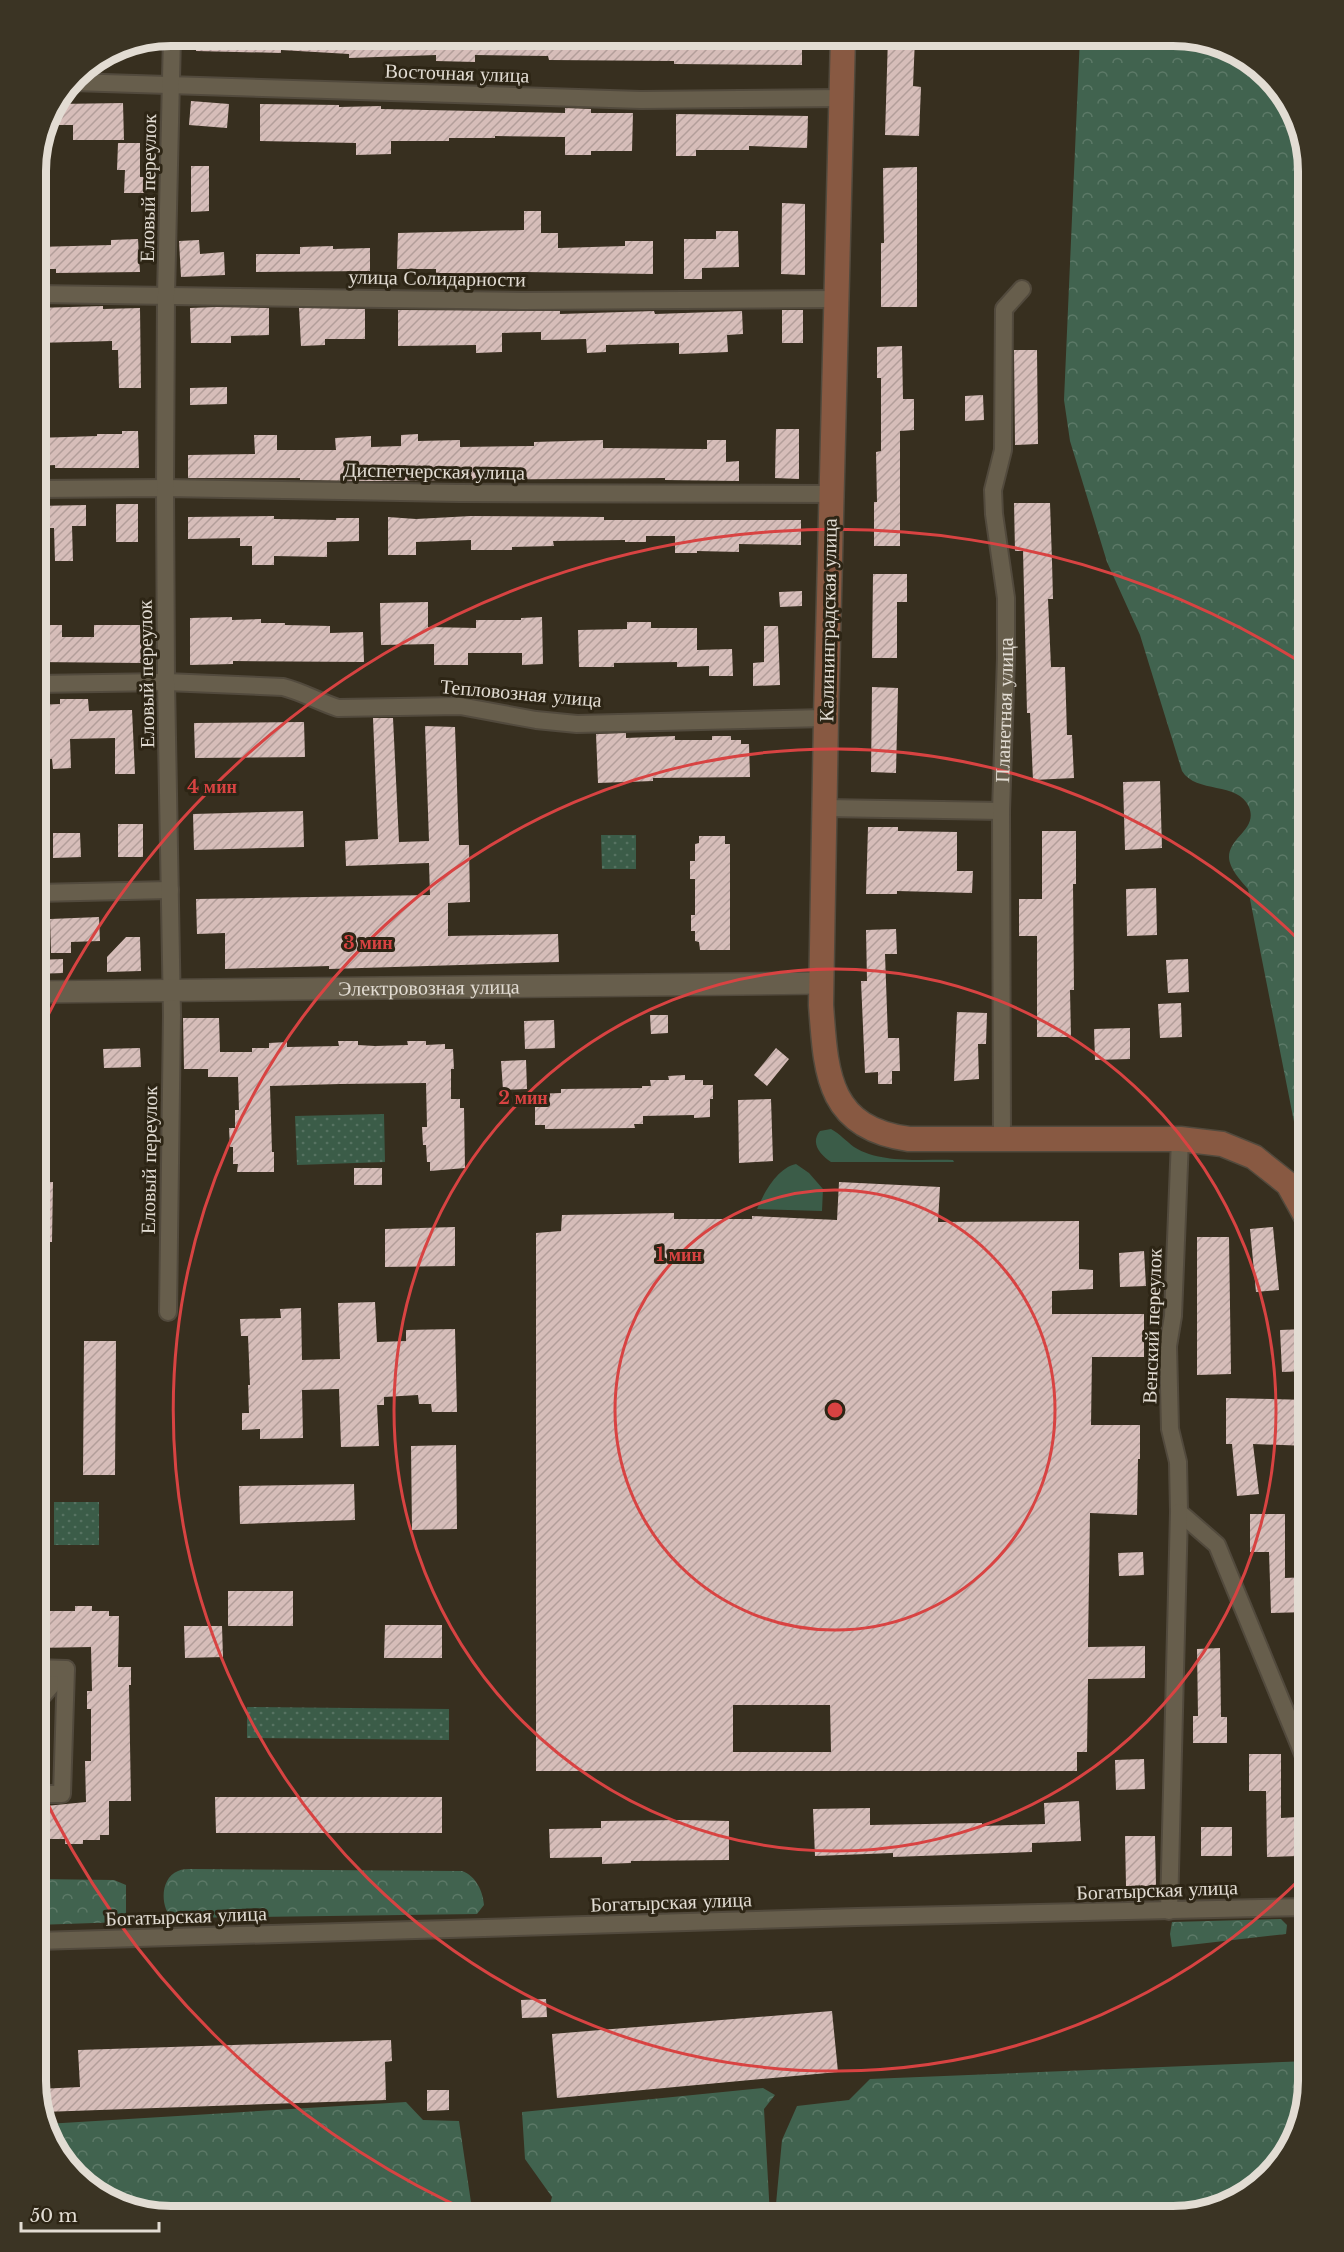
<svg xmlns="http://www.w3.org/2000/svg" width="1344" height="2252" font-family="'Libre Baskerville',serif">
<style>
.green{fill:#3b5c48}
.forest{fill:url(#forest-crowns)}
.park{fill:url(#park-dots)}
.building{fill:url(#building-hatch);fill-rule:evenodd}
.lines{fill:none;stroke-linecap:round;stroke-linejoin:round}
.minor-casing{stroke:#524a3d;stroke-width:20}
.tertiary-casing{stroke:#524a3d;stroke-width:24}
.secondary-casing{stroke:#524a3d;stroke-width:27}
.minor{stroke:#675e4c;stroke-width:16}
.tertiary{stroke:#675e4c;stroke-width:21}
.secondary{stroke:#885942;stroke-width:24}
.ring{fill:none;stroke:#d84342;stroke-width:3}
.labels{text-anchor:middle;stroke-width:6;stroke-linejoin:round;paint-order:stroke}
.street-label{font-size:20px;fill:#e2dcd3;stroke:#2d2515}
.rim{fill:none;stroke:#e2dcd3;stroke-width:8}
.centre{fill:#d84342;stroke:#2d2515;stroke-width:3}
.ring-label{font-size:18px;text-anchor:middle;font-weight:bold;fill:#d84342;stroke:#2d2515;stroke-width:6;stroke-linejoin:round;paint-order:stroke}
</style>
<defs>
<pattern id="forest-crowns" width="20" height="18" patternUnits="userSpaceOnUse" patternTransform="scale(1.5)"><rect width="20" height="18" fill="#41634f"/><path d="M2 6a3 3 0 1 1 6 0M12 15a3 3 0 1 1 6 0" fill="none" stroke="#5c7967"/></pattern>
<pattern id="park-dots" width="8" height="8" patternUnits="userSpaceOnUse" patternTransform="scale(1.5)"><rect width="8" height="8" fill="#3b5c48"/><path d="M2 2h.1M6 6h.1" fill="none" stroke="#577362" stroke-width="1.8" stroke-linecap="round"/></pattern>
<pattern id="building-hatch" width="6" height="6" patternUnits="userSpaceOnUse" patternTransform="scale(1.5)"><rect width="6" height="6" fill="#d6bdb9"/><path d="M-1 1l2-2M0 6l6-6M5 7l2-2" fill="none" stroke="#b29e9a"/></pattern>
</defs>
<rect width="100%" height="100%" fill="#372f1f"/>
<path class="green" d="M831,1129C840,1134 846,1141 854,1147C881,1164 922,1159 953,1160L954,1162H831C820,1155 810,1143 820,1131Z
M796,1164L809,1173L823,1189L822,1211L757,1209C764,1193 777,1168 796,1164Z"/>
<path class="forest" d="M1080,36H1182L1248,59L1294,112L1308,172V1164L1298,1142L1248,889C1241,881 1229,868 1229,857C1229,837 1258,829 1249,807C1238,781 1196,794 1182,771L1140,635L1107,562L1070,441L1064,400Z
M193,1869L462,1871C476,1876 483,1891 484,1905L477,1914L172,1918C160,1907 160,1878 178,1871C182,1869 188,1869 193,1869Z
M36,1879L114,1880L126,1885V1920L123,1922L36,1925Z
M1281,1919L1287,1925L1286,1934L1172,1947L1170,1934L1172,1922Z
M1308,2061V2081L1285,2155L1232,2202L1172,2216H777L776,2204L782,2140L797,2106L849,2100L870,2079Z
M763,2088L775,2095L764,2109L770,2216H547L552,2197L525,2159L522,2112Z
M406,2102L423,2120L459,2121L473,2216H163L96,2193L50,2140L46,2124Z"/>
<path class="park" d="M601,835H636V869H602Z
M384,1114L385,1162L297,1165L295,1116Z
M54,1502H99V1545H54Z
M36,1693H45L44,1774H36Z
M247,1707L449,1709V1740L247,1738Z"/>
<path class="building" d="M197,36H802V65L674,64V61L549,60L548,56L475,55V62L436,61V55L349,58V54L281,50V53L196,51Z
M888,37L915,38L913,86L921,87L919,136L885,135Z
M191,101L229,104L227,128L189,125Z
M123,103L124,140H73V125H45L46,119L57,104Z
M260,104L339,105V107L381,106V109L565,113V108L591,109V113H633L632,151H591V155H565V137L495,136V138H449V141H391V154L356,155V143L260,141Z
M676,114L808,116L807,148L749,146V150H696V156H676Z
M118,143H140V177H145V193H124L125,170H117Z
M191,166H209V211L191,212Z
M917,167V307H881V243H884L883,168Z
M782,203L805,204V275L781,274Z
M524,211H541V233H558V248L625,246V241H653V274L524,272L436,274V269H397L398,233L524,230Z
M716,231H738L739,267L702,268V279H684V239H716Z
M138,239L140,272L56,273V269H36V247L111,245V240Z
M199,240L200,254L224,252L225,275L181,277L179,241Z
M333,246V249L370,248V271L256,272V254H300V247Z
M103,306V309L140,308L141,388H119L118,350H112V341L36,343V308Z
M216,307L269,308V335L231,336V343H191L190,308Z
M299,308L365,309V339H325V345L301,346Z
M398,310L560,311V314L654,311L655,314L742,311L743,334L727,335L728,352L679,354V343L606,345V352L587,353L586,339L541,340V332L502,333V352L476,353V345L398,346Z
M782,310H803V343H782Z
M902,346L903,399H914V430L900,431V546H874V502H877L876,452L881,451V378H877V347Z
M1014,350H1037L1038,444L1015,445Z
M227,387V404L190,405V388Z
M983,395L984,420L965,421V396Z
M776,429H799V479L775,478Z
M122,431H138L139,468H55V465L36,466V438L97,436V434H122Z
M418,434V441L460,440V447L534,446V442L603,440V448L707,449V440H726V462L739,461V481L665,480V478L370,481L300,480V478H188V455L255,454L254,435H277V450H336L335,438L371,436V447L401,446V435Z
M1014,503H1050L1052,561L1053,599H1048L1051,667H1065L1067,735H1072L1074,778L1033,780L1030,713H1027L1023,551H1015Z
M116,504H138V542H116Z
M86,505V526H72L73,561H55L54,528H36V506Z
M274,516V519L336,520V518H359V541L327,542V557L274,556V565H252V546H240V538L188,539V517Z
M471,516L604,517V520H801V545L739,544V552L697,551V553H675V536H646V542H625V540L553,541L554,546L512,547V550H471V540L416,542V555H388V517L416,519Z
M873,574H907V602H897V658H872Z
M802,591V606L780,607L779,592Z
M428,602V627L476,628V620H521V618L542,617L543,664L522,665V653H468V665H434V644L381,645L380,603Z
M232,617V620L261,619V623H285V625L330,626V633L363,632L364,662L233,661V664L190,665V618Z
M627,622H651V628H697V650L732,649L733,676H709V666L677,667V662L614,663V667H579L578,630L627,629Z
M45,625H62V637H94V625H141L142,663L36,662V632H46Z
M764,626H778L780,685L753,686V663L764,662Z
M872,687L898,688L896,773L871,772Z
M60,699H88L89,711L132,710L135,774H115V738L70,739L71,768L53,769L52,759L36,760V705L60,704Z
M373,718H393L399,842L429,841L425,726L455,727L459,845H469L470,902L448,903V936L558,934L559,962L329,969V966L225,969V933L197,934L196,899L430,895L429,863L346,866L345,841L378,839Z
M304,722L305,757L195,758L194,723Z
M626,733V738L675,736V740H712V736H731V740H741V744H749L750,777L653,778V781L598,783L596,734Z
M1160,781L1162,848L1125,850L1123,782Z
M303,811L304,847L194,850L193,814Z
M118,824H143V857H118Z
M868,827H898V831L957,832V871H973L972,893L897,891V894H866Z
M1042,831H1076V884H1073L1074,990H1070L1071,1037H1037V936H1019V899H1042Z
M53,833H80L81,857L53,858Z
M699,836H725V844H730V950H700L699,942L695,941V931H691V915H695V879H690V861H695V844L699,843Z
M1156,888L1157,935L1127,936L1126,889Z
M99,917L100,941L71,942V953H51L50,919Z
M896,929L897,954H885L888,1038H899L900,1071H892V1084H878V1072L865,1073L861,981H867L866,930Z
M126,937H140L141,971L107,972V957Z
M63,959V973L36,974V960Z
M1188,959L1189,992L1168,993L1166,960Z
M1181,1003L1182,1037L1160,1038L1158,1004Z
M957,1012L987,1013L986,1044H978L979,1079L954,1081Z
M650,1015H668V1033L651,1034Z
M183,1018H219L220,1052H252V1048H269V1043L287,1042V1047L339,1046L338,1041H358V1045L375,1046L408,1045L407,1041H426V1045L445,1044V1049H453L454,1069H451V1099H460V1108H464L465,1168L430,1171V1162H427L426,1145H423L422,1127H427L426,1083L340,1084L270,1086L272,1152H274V1172H237L238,1164H233V1147H230L229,1128H235V1110H239L238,1077H208V1069H184Z
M554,1020L555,1048L525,1049L524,1021Z
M1130,1028V1059L1095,1060L1094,1029Z
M140,1048L141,1067L104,1068L103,1049Z
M776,1048L789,1059L767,1086L754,1075Z
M526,1060L527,1089L503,1090L501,1061Z
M685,1075V1080H703V1085H713V1099H710V1117L694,1118V1115L643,1116V1124H634L635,1128L545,1129V1125H535V1094L561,1093V1089L642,1088V1086H651L650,1080H669L668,1076Z
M771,1099L773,1161L739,1163L738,1100Z
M354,1168H382V1185H354Z
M36,1182H53L52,1242H36Z
M839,1182L940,1187L938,1222L1079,1221V1269L1093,1270V1289L1052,1291V1314H1144V1357H1092L1091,1425H1140V1459H1138L1137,1515L1090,1513L1088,1647L1145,1646V1678L1088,1679L1087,1752H1077V1771H536V1233L561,1231L562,1215L674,1213V1219H752V1216L837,1220ZM733,1705H830L831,1752H733Z
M455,1227V1266L385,1267V1229Z
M1273,1227L1279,1290L1256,1292L1250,1229Z
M1197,1237H1229L1231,1374L1197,1375Z
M1144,1251L1146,1286L1120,1287L1119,1253Z
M375,1302L377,1342L406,1341V1330L455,1329L457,1412H432L431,1404H419L418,1395L384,1397V1405H377L379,1446L341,1447L339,1389L302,1390L303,1438L260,1439V1429L242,1430V1413H249L248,1385H250L248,1336H241L240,1319L281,1318L280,1309L301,1308L302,1360L340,1359L338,1303Z
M1306,1329L1307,1371L1282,1372L1280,1330Z
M84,1341H116L115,1475H83Z
M1226,1398L1308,1400V1446L1253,1444L1259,1494L1237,1496L1232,1444H1226Z
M456,1445L457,1529L412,1530L411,1446Z
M354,1484L355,1520L240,1524L239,1486Z
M1250,1514H1285V1578L1308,1577V1612L1271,1613L1269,1552H1250Z
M1143,1552L1144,1575L1119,1576L1118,1553Z
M228,1591H293V1626H228Z
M75,1606H92V1611H109V1616H119L118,1667H131V1685H129L131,1801H109V1835H100V1840H83V1844H65V1839H47V1835H36V1807L86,1802L85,1761H91V1709H87V1691H92L91,1647L36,1648V1611H75Z
M385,1625H442V1658H384Z
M184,1626H222L223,1657L185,1658Z
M1220,1648L1221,1717H1227V1743H1193V1716H1198L1197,1649Z
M1249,1754H1281V1818L1297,1817L1298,1856L1267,1857L1266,1791H1249Z
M1144,1759L1145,1789L1116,1790L1115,1760Z
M215,1797H442V1833H216Z
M1079,1801L1081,1841L1032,1843V1852L893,1857V1853L815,1856L813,1809L870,1808V1825L982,1823V1826L1045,1824L1044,1803Z
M682,1820L729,1821V1860L631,1861V1863L602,1864V1857L550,1858L549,1829L601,1828V1821Z
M1201,1827H1232V1856H1201Z
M1125,1836H1155L1156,1886H1126Z
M546,1999L547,2017L522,2018L521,2000Z
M832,2011L838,2072L557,2098L552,2034Z
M391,2040L392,2061L385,2062L386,2100L43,2112L38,2089L80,2087L78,2050Z
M427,2090H449V2110L427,2111Z"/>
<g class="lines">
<g class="minor-casing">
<g id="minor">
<path d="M72,82L641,100L842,98"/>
<path d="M36,294L522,301L837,299"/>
<path d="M36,489L165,488L458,493L831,494"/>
<path d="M36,684L166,682L283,687C303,692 319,702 338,708L460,706L536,720L577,724L826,718"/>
<path d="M826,808L1001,811"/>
<path d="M36,893L170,890"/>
<path d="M1180,1139L1173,1316L1168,1346L1170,1429L1178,1462L1179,1512L1217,1545L1308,1766"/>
<path id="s1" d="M1002,1140L1001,811L1006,658V598L994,514L993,490L1003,450L1004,309L1022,289"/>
<path d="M168,1312L172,1015L166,682L165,488L166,295L172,36"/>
<path d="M36,1703L66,1669"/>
<path d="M36,1794H62L66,1669L36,1668"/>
<path d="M1169,1911L1179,1512"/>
<path d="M36,1941L857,1917L1308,1907"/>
</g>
</g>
<g class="tertiary-casing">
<g id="tertiary">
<path id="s2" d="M36,992L822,983"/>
</g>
</g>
<g class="secondary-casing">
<path id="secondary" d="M843,36L826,718L821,1005C826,1073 827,1128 909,1139H1180L1222,1144L1254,1157L1288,1184L1308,1220"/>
</g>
<use href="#minor" class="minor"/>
<use href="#tertiary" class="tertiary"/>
<use href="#secondary" class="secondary"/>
</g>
<g class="ring">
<circle cx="835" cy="1410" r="220"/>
<circle cx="835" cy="1410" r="441"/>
<path d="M1306 1873A661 661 0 1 1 1306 947"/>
<path d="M477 2215A881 881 0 0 1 37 1782M37 1038A881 881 0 0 1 1302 663"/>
</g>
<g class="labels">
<g class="street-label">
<text transform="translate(457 73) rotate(2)" y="7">Восточная улица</text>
<text transform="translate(148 188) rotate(-89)" y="7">Еловый переулок</text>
<text transform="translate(437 278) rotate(1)" y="7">улица Солидарности</text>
<text transform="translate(434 471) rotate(1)" y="7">Диспетчерская улица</text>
<text transform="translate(828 620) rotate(-89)" y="7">Калининградская улица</text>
<text transform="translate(146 674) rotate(-91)" y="7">Еловый переулок</text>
<text transform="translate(521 693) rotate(5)" y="7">Тепловозная улица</text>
<text dy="7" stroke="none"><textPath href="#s1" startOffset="430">Планетная улица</textPath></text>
<text dy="7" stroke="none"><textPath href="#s2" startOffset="393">Электровозная улица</textPath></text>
<text transform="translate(149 1160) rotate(-89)" y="7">Еловый переулок</text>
<text transform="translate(1152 1326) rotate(-88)" y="7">Венский переулок</text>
<text transform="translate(1157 1890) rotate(-2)" y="7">Богатырская улица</text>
<text transform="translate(671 1902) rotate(-2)" y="7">Богатырская улица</text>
<text transform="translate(186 1916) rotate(-2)" y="7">Богатырская улица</text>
</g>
</g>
<path d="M0 0H1344V2252H0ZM171 46H1173A125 125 0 0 1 1298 171V2081A125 125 0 0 1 1173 2206H171A125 125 0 0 1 46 2081V171A125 125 0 0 1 171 46Z" fill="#3b3424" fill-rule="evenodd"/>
<path class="rim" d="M171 46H1173A125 125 0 0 1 1298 171V2081A125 125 0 0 1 1173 2206H171A125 125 0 0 1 46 2081V171A125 125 0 0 1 171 46Z"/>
<circle cx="835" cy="1410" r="9" class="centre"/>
<g class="ring-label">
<text x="212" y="793">4 мин</text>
<text x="368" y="949">3 мин</text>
<text x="523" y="1104">2 мин</text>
<text x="679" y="1261">1 мин</text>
</g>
<path d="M21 2222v9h138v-9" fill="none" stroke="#e2dcd3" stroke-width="3"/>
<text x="30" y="2222" font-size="18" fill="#e2dcd3" stroke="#2d2515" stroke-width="4.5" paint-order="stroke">50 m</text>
</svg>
